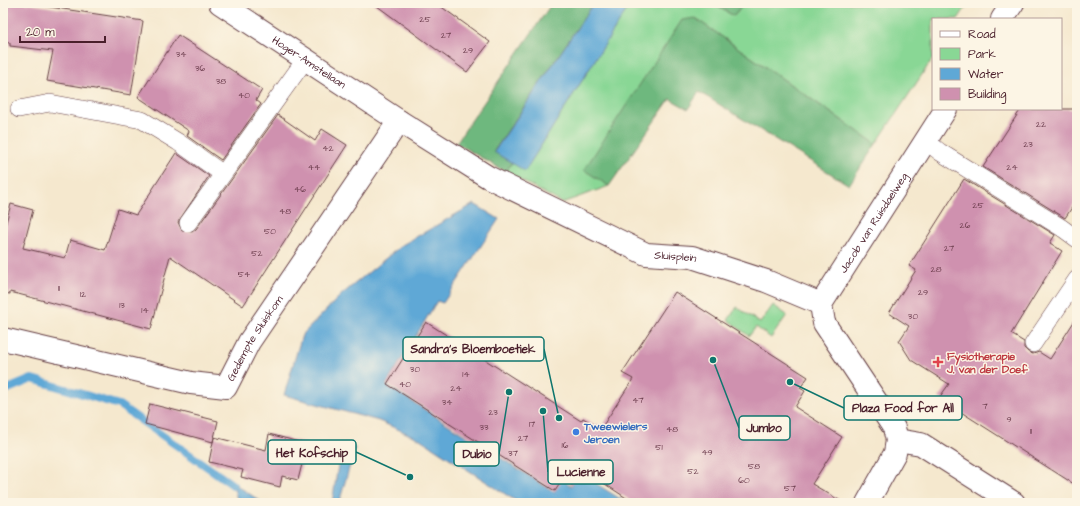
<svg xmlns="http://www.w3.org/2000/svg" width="1080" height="506" font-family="'Architects Daughter',sans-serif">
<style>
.green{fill:#89d795;stroke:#6a7b60}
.forest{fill:#6eb87e;stroke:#5c6c54}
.water{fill:#5fa8d6;stroke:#546480}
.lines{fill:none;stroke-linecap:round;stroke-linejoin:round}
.stream{stroke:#5fa8d6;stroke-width:8}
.building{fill:#cf91af}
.service-casing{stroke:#643d43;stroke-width:18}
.minor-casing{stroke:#643d43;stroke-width:24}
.tertiary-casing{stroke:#643d43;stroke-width:24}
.service{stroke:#fff;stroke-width:17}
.minor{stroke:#fff;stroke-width:22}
.tertiary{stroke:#fff;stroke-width:22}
.health-dot{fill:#e0444e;stroke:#fcf5e5;stroke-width:1.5}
.shop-dot{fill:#3f7fe0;stroke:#fcf5e5;stroke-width:1.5}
.labels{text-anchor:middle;stroke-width:3;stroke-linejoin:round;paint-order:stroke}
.number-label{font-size:9px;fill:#6b3c4c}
.street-label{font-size:11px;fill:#4a1f2b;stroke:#fcf5e5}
.health-label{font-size:11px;font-weight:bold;fill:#be3a42;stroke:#fcf5e5;text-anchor:start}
.shop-label{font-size:11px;font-weight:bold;fill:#366cbe;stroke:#fcf5e5;text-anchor:start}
.leader{fill:none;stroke:#0f766e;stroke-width:1.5}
.callout-dot{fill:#0f766e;stroke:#fcf5e5;stroke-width:1.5}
.callout{fill:#fcf5e5;stroke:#0f766e;stroke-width:1.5}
.callout-label{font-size:12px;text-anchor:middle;font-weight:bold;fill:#4a1f2b}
</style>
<rect width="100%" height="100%" fill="#fcf5e5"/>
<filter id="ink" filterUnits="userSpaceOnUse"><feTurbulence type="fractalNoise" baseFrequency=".025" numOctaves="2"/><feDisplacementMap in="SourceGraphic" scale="8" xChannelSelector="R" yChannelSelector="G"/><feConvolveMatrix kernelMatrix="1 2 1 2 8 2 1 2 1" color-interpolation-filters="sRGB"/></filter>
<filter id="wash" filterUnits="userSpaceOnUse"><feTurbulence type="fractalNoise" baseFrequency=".012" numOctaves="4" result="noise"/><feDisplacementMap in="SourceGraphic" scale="16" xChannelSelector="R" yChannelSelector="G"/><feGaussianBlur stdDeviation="0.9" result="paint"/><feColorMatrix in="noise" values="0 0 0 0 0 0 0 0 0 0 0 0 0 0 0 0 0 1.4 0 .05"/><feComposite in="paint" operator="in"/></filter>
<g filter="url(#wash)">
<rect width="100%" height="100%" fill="#f5e8ce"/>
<path class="green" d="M631,3H711L734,16L745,3H969L958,19H933V58L876,144L695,18L585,170L609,186L562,203L506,172L512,162L525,171Z
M773,305L787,315L771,338L756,327L749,336L728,320L737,307L760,323Z"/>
<path class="forest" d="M552,3H594L494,151L512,162L506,172L456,143Z
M711,3H745L734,16Z
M695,18L876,144L849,185L699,92L688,109L670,99L609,186L584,170L682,20Z"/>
<path class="water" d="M594,3H631L525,171L494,152Z
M474,204L499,219L443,303L437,301L386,385L554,492L562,480L571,486L579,473L627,503H519L420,439L379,421L284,395L302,335L341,295L402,245Z
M341,447L355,448L339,503H332Z
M232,482L263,503H235L237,499Z"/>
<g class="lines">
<path class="stream" d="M3,391L32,379L119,405L233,485"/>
</g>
<g id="blocks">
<path class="building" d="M3,3H23L143,21L131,95L47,81L53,51L10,46V43L3,42Z
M373,3H436L490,42L467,72Z
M178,35L262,90L256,100L261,104L221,160L187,136L189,131L138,97Z
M1021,109H1077V200L1065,218L983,167Z
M278,115L315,141L322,129L347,145L243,306L170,256L151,329L22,295L10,292V294L3,293V234L11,204L33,210L23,248L65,258L70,240L105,250L118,209L136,215L176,153L209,176L178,222L182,231L192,232L196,229Z
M964,179L1055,235L1050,243L1062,251L1011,334L1024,342V348L1028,352L1033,354L1039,352L1050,359L1077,317V486L939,398L949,384L911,360L899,341L909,326L889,313L916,270L909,266Z
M675,292L808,377L800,388L805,391L795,407L842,437L812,484L844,503H634L582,469L572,485L563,479L555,491L387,384L426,322L581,421L583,418L596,426L597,424L602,427L633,379L622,373Z
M150,404L218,421L213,442L145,424Z
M269,434L307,444L298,480L282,476L280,487L241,477L243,470L209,462L214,437L266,450Z"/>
</g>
</g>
<g filter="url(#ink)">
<use href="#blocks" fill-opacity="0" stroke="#643d43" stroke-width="1"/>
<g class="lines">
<g class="service-casing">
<path id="service" d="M19,109L50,103L142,120L178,142L223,174
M926,141L940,152L1062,228L1077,239
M188,223L305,60
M1033,344L1077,279"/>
</g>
<g class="minor-casing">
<g id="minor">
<path id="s1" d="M220,3L399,121L488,177L646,254L692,257L766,281L821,304"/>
<path id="s2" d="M3,339L191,383L226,387L249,342L399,121"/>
<path d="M897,440L921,444L1014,503"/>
</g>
</g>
<g class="tertiary-casing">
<g id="tertiary">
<path d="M1002,19L1013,3"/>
<path id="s3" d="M867,503L895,453L897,440L894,428L824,323L821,304L946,109"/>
</g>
</g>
<use href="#service" class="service"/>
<use href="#minor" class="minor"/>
<use href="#tertiary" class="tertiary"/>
</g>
</g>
<path class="health-dot" d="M936 356h4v4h4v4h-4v4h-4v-4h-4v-4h4z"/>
<circle class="shop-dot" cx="576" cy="432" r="4"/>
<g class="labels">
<g class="number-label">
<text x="425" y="22">25</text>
<text x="446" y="38">27</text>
<text x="468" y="53">29</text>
<text x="181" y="57">34</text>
<text x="200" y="71">36</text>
<text x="221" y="84">38</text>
<text x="244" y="98">40</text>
<text x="1041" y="127">22</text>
<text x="1028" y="147">23</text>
<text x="328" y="151">42</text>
<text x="314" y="170">44</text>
<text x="1012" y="170">24</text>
<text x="300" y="192">46</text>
<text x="978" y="208">25</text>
<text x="285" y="214">48</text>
<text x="965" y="228">26</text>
<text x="270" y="234">50</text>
<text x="949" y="251">27</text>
<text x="257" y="256">52</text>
<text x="936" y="272">28</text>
<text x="244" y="277">54</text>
<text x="59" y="291">11</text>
<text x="923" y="295">29</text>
<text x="83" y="297">12</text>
<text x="122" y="308">13</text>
<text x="145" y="313">14</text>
<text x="913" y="319">30</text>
<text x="415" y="372">30</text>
<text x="466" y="377">14</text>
<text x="405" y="387">40</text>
<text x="456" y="391">24</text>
<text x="638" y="403">47</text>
<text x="447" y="405">34</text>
<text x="985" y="409">7</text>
<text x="493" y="415">23</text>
<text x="1009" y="422">9</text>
<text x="532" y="427">17</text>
<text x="484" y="430">33</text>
<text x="672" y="432">48</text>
<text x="1031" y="434">11</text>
<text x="523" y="441">27</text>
<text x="565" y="448">16</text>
<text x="659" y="450">51</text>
<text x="707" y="455">49</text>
<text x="513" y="456">37</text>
<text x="754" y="469">58</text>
<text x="693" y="474">52</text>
<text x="744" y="483">60</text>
<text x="790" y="491">57</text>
</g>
<g class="street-label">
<text dy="4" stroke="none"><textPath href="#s1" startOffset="107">Hoger-Amstellaan</textPath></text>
<text dy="4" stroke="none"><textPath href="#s3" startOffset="325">Jacob van Ruisdaelweg</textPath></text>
<text dy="4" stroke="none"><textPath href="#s1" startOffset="525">Sluisplein</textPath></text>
<text dy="4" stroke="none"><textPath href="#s2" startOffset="285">Gedempte Sluiskom</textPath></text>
</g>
<g class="health-label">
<text x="947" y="360">Fysiotherapie<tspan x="947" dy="13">J. van der Doef</tspan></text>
</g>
<g class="shop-label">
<text x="584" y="430">Tweewielers<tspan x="584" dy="13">Jeroen</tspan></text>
</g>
</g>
<path class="leader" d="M559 418L544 349M790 382L844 408M713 360L739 428M410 477L356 452M509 392L499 454M543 411L548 472"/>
<g class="callout-dot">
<circle cx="559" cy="418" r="4"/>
<circle cx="790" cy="382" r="4"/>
<circle cx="713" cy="360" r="4"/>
<circle cx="410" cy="477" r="4"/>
<circle cx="509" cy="392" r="4"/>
<circle cx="543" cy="411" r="4"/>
</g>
<g class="callout">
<rect x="403" y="337" width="141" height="24" rx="4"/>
<rect x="844" y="396" width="118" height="24" rx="4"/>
<rect x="739" y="416" width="51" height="24" rx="4"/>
<rect x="268" y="440" width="88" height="24" rx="4"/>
<rect x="454" y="442" width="45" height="24" rx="4"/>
<rect x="548" y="460" width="65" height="24" rx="4"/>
</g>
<g class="callout-label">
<text x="473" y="353">Sandra's Bloemboetiek</text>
<text x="903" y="412">Plaza Food for All</text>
<text x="764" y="432">Jumbo</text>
<text x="312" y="457">Het Kofschip</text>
<text x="477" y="458">Dubio</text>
<text x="581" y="476">Lucienne</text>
</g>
<rect width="1080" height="506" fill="none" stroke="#fcf5e5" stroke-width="16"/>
<rect x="932" y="18" width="130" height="92" fill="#fcf5e5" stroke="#b59f9b"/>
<rect x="940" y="31" width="20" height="6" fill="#ffffff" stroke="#b59f9b"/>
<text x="968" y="38" font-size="12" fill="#4a1f2b">Road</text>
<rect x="940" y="48" width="20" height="12" fill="#89d795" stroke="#b59f9b"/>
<text x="968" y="58" font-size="12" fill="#4a1f2b">Park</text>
<rect x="940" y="68" width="20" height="12" fill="#5fa8d6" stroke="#b59f9b"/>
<text x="968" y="78" font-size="12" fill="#4a1f2b">Water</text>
<rect x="940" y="88" width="20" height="12" fill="#cf91af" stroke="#b59f9b"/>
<text x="968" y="98" font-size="12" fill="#4a1f2b">Building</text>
<path d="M20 36v6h85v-6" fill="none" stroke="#4a1f2b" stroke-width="2"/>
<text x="26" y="36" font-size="12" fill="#4a1f2b" stroke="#fcf5e5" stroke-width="3" paint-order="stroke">20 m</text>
</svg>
